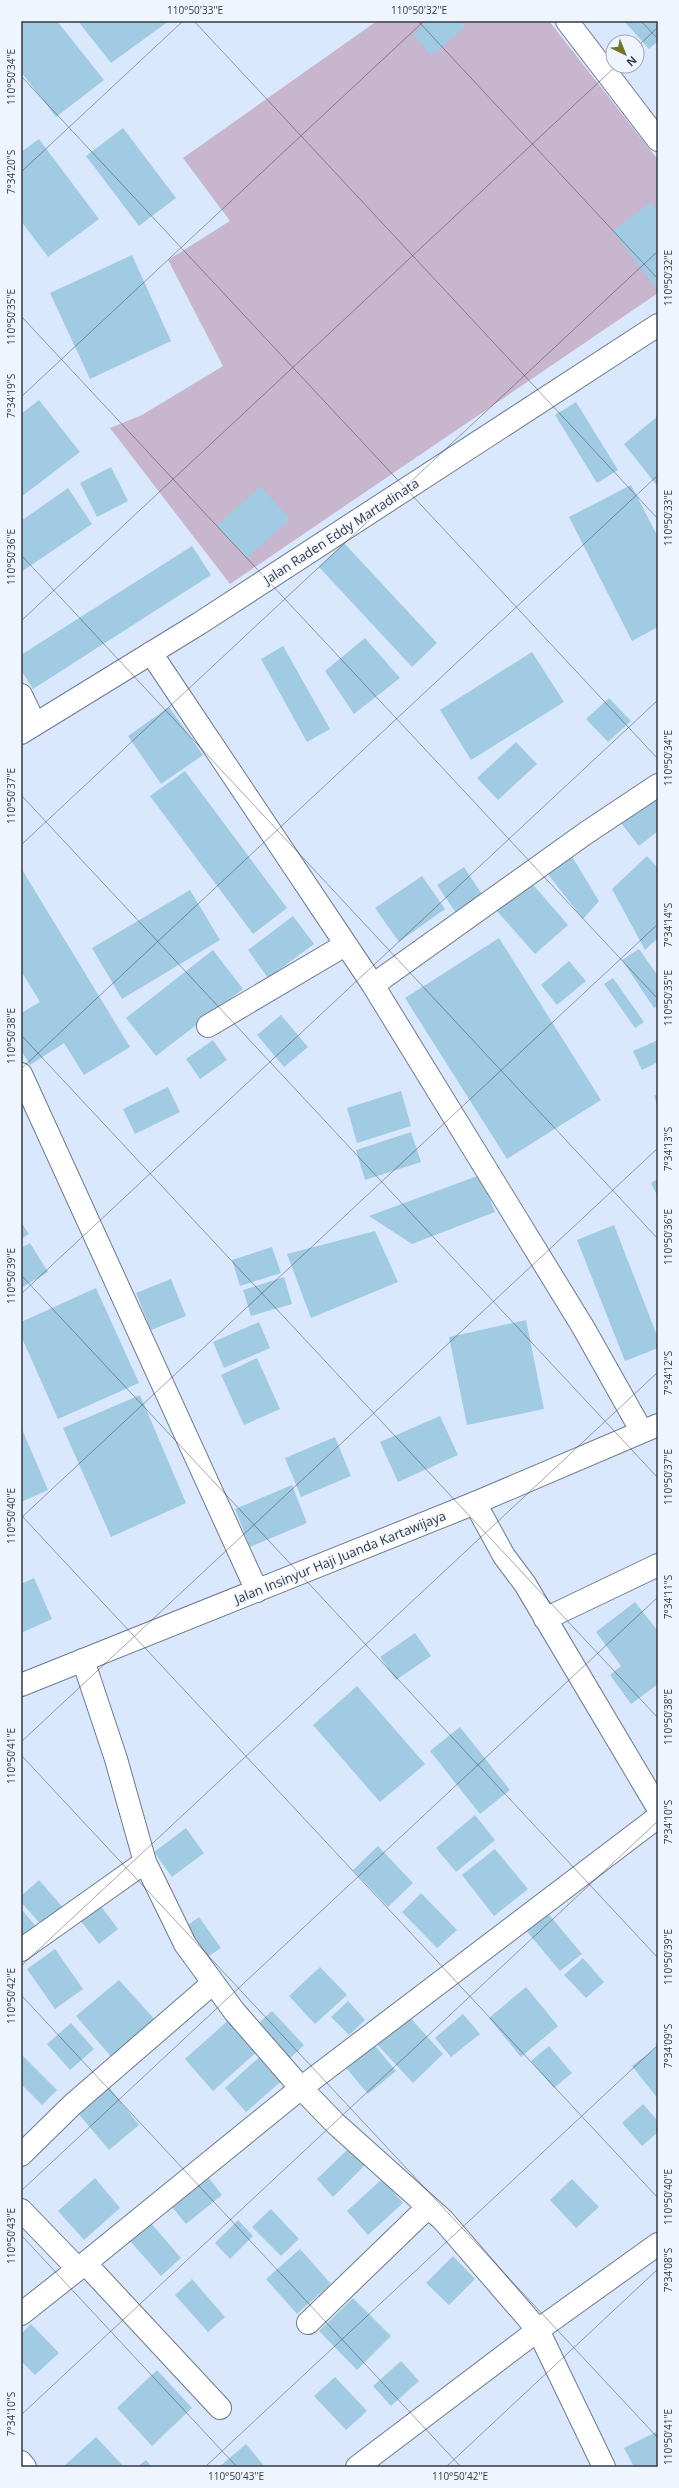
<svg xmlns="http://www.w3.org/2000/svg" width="679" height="2488" font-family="'Open Sans',sans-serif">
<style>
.green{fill:#c8b5ce}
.building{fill:#a0cbe2}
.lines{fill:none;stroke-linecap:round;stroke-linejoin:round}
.minor-casing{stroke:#6e7a8e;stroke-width:24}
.major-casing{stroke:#6e7a8e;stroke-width:24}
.minor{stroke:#fff;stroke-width:22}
.major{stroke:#fff;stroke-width:22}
.ticks{fill:none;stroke:#333841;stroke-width:1;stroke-opacity:0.45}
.labels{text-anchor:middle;stroke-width:3;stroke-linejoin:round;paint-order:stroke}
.street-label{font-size:13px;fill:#333841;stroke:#eff5fe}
.neatline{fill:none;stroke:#333841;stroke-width:1.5}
.ticks-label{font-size:10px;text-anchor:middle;fill:#333841}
</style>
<rect width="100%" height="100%" fill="#dae8fe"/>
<path class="green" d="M377,21H549L658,160V293L230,584L110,428L142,415L223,366L168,260L230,221L183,158Z"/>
<path class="building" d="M21,21H57L104,80L56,117L21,72Z
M78,21H169L111,63Z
M428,21H460L465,27L431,56L413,34Z
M624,21H658V41L649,49Z
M123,128L176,198L139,226L86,156Z
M39,139L99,219L48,257L21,221V152Z
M651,202L658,212V291L613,231Z
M132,255L171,341L90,379L50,293Z
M39,400L80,452L21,497V414Z
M576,402L618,470L597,483L555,415Z
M658,416V487L624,444Z
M111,467L128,501L97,517L80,483Z
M631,485L658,537V627L632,641L569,517Z
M260,486L290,519L247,558L217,526Z
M68,488L92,524L21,572V521Z
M344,543L437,643L412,667L319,567Z
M192,546L211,575L33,689L21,670V655Z
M365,638L400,678L354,714L325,671Z
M283,646L330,729L307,742L261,659Z
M532,652L564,702L471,760L440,710Z
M609,698L631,721L608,742L586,719Z
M169,707L203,755L161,784L128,736Z
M516,742L537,764L498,800L477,778Z
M185,771L287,908L253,934L150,796Z
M655,795L658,798V831L639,846L621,823Z
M568,850L599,901L583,919L544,869Z
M647,856L658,868V938L645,950L612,889Z
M464,867L483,896L456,913L437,885Z
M21,868L130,1047L84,1075L64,1043L30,1065L21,1050V1013L40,1002L21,971Z
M422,876L445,909L399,942L375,908Z
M530,881L568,925L535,954L496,910Z
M190,890L220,940L122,999L92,948Z
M293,916L314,944L268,978L248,950Z
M499,938L601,1100L507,1159L405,998Z
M639,949L658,976V1005L654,1008L622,960Z
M213,950L243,989L156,1056L126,1018Z
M569,961L586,981L557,1005L541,985Z
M613,978L644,1022L635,1028L604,984Z
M281,1015L308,1047L284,1067L257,1035Z
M213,1040L227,1060L200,1079L186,1059Z
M658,1040V1062L642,1070L633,1051Z
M168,1087L180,1112L135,1134L123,1109Z
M401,1091L411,1126L357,1143L347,1108Z
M658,1094V1107L654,1096Z
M411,1132L421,1162L365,1180L356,1150Z
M480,1175L495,1212L412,1244L369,1216Z
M658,1179V1197L651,1183Z
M21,1222L29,1234L21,1239Z
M614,1225L658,1338V1348L625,1361L577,1240Z
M375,1231L398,1282L311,1318L287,1254Z
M30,1243L48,1272L21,1288V1248Z
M272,1247L281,1273L240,1286L232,1260Z
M284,1277L292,1304L251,1316L243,1290Z
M171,1279L186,1316L151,1330L136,1293Z
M96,1288L139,1383L58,1419L21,1336V1322Z
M526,1320L544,1409L467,1425L449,1337Z
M259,1322L270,1348L224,1368L213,1342Z
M257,1358L280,1409L244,1425L221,1375Z
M140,1395L186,1503L111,1537L63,1428Z
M440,1416L458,1455L398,1482L380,1442Z
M21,1427L48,1490L21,1502Z
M335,1437L351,1476L301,1497L285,1458Z
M292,1485L307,1523L250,1547L235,1509Z
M34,1578L52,1619L21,1633V1584Z
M635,1602L658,1631V1684L631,1704L610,1675L621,1666L596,1632Z
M415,1633L431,1656L396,1680L380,1657Z
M357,1686L425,1764L380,1802L313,1725Z
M460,1727L510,1790L480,1814L430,1751Z
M475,1815L495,1840L456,1872L436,1848Z
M186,1828L204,1853L172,1877L154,1852Z
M378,1846L413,1883L388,1907L353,1870Z
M495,1849L528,1889L494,1916L462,1875Z
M39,1880L65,1910L44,1928L21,1902V1896Z
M421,1893L457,1930L437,1948L402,1912Z
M100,1905L118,1929L99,1944L80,1920Z
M21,1909L41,1932L21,1945Z
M546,1911L582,1954L560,1971L525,1929Z
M199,1917L221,1948L206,1958L185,1927Z
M55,1949L83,1989L55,2009L27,1969Z
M583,1958L604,1982L586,1998L564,1975Z
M320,1967L347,1995L315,2024L289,1996Z
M119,1980L157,2022L113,2059L76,2016Z
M526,1987L558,2026L521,2057L489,2018Z
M348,2001L365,2020L349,2035L331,2017Z
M272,2011L304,2045L286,2062L254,2027Z
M405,2012L443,2054L413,2083L374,2041Z
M463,2014L480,2034L451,2057L435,2038Z
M232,2017L260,2049L213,2091L185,2059Z
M71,2023L94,2049L70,2070L47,2044Z
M371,2041L396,2071L368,2094L343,2064Z
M549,2046L572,2073L554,2088L531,2061Z
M658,2046V2099L632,2066Z
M265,2052L286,2077L246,2112L225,2088Z
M22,2055L57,2090L42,2105L21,2084Z
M108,2086L139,2125L109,2150L77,2112Z
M643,2104L658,2121V2132L642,2146L622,2123Z
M350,2147L366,2164L333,2197L317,2179Z
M205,2173L222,2195L186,2224L168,2202Z
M95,2178L120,2208L84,2240L58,2211Z
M382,2179L403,2203L368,2235L347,2211Z
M572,2179L599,2207L576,2228L550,2200Z
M271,2209L299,2239L281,2256L252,2227Z
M238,2220L253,2236L230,2259L215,2243Z
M151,2223L181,2258L161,2276L130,2241Z
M300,2249L331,2284L297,2314L266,2279Z
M453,2256L475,2279L449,2305L426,2283Z
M192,2279L225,2317L208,2332L175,2295Z
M353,2298L391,2336L357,2370L319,2331Z
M31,2324L59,2353L35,2375L21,2361V2334Z
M401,2361L419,2381L391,2406L373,2386Z
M157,2370L192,2408L152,2446L117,2408Z
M335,2377L367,2411L346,2430L314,2396Z
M656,2432L658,2435V2467H634L624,2448Z
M96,2437L124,2467H63Z
M246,2444L265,2467H219Z
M146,2460L152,2467H137Z"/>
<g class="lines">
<g class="minor-casing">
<path id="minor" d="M151,653L373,985L583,1327L641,1430
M21,695L35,724
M373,985L586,833L658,785
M208,1026L345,945
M21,1074L257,1591
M475,1503L504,1556L525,1584L658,1808
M545,1619L658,1565
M83,1660L116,1759L145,1862L185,1944L234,2011L301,2088L336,2124L443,2220L538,2330L604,2467
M21,1950L145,1862
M21,2155L72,2105L213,1983
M21,2210L78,2269L21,2314
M85,2263L220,2408
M78,2269L301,2088L658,1817
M308,2323L428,2207
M21,2462L25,2467
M357,2467L538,2330L658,2244"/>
</g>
<g class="major-casing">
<path id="major" d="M567,21L658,140
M21,733L200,623L658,325
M21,1685L475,1503L658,1425"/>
</g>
<use href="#minor" class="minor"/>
<use href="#major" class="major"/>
</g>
<path class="ticks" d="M194,21L658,519M418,21L658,279M641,21L658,39M637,47L658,27M21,76L658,759M21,172L183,21M21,316L658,999M21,397L424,21M21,555L658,1239M21,621L616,66M21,795L658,1478M21,845L658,251M21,1035L658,1718M21,1069L658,475M21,1275L658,1958M21,1294L658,700M21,1515L658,2198M21,1518L658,924M21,1742L658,1148M21,1755L658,2438M21,1966L658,1372M21,1995L461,2467M21,2191L658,1597M21,2235L237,2467M21,2415L658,1821M205,2467L658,2045M446,2467L658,2269"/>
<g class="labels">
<g class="street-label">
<text transform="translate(341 531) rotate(-33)" y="5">Jalan Raden Eddy Martadinata</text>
<text transform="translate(340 1557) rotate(-22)" y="5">Jalan Insinyur Haji Juanda Kartawijaya</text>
</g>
</g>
<rect width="679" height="2488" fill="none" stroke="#eff5fe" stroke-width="44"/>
<g transform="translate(625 54) rotate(137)"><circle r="19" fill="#eff5fe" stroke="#a4a9b2"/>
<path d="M0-3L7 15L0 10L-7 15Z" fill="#707823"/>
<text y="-6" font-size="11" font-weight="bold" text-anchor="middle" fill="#333841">N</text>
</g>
<rect x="22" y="22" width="635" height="2444" class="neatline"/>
<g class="ticks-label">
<text x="195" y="14">110°50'33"E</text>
<text x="419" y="14">110°50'32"E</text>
<text transform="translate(11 77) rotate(-90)" y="4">110°50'34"E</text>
<text transform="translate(11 172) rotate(-90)" y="4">7°34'20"S</text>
<text transform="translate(668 278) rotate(-90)" y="4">110°50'32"E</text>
<text transform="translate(11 317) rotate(-90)" y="4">110°50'35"E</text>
<text transform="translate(11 396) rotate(-90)" y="4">7°34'19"S</text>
<text transform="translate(668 518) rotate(-90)" y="4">110°50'33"E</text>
<text transform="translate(11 557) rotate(-90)" y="4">110°50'36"E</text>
<text transform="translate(668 758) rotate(-90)" y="4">110°50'34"E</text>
<text transform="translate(11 796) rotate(-90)" y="4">110°50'37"E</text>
<text transform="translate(668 925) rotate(-90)" y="4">7°34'14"S</text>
<text transform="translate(668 998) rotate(-90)" y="4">110°50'35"E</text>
<text transform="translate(11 1036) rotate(-90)" y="4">110°50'38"E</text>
<text transform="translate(668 1149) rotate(-90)" y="4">7°34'13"S</text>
<text transform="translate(668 1237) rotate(-90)" y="4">110°50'36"E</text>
<text transform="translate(11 1276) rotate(-90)" y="4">110°50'39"E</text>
<text transform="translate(668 1373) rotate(-90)" y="4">7°34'12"S</text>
<text transform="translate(668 1477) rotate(-90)" y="4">110°50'37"E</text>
<text transform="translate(11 1516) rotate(-90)" y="4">110°50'40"E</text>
<text transform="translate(668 1597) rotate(-90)" y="4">7°34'11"S</text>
<text transform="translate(668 1717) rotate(-90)" y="4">110°50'38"E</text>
<text transform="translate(11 1756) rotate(-90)" y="4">110°50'41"E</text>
<text transform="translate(668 1822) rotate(-90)" y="4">7°34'10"S</text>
<text transform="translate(668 1957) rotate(-90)" y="4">110°50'39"E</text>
<text transform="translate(11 1996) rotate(-90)" y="4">110°50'42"E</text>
<text transform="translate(668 2046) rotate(-90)" y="4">7°34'09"S</text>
<text transform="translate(668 2197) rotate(-90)" y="4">110°50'40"E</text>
<text transform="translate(11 2236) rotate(-90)" y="4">110°50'43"E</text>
<text transform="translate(668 2270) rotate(-90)" y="4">7°34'08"S</text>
<text transform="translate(11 2414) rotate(-90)" y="4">7°34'10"S</text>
<text transform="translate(668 2437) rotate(-90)" y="4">110°50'41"E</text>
<text x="236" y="2480">110°50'43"E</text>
<text x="460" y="2480">110°50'42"E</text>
</g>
</svg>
